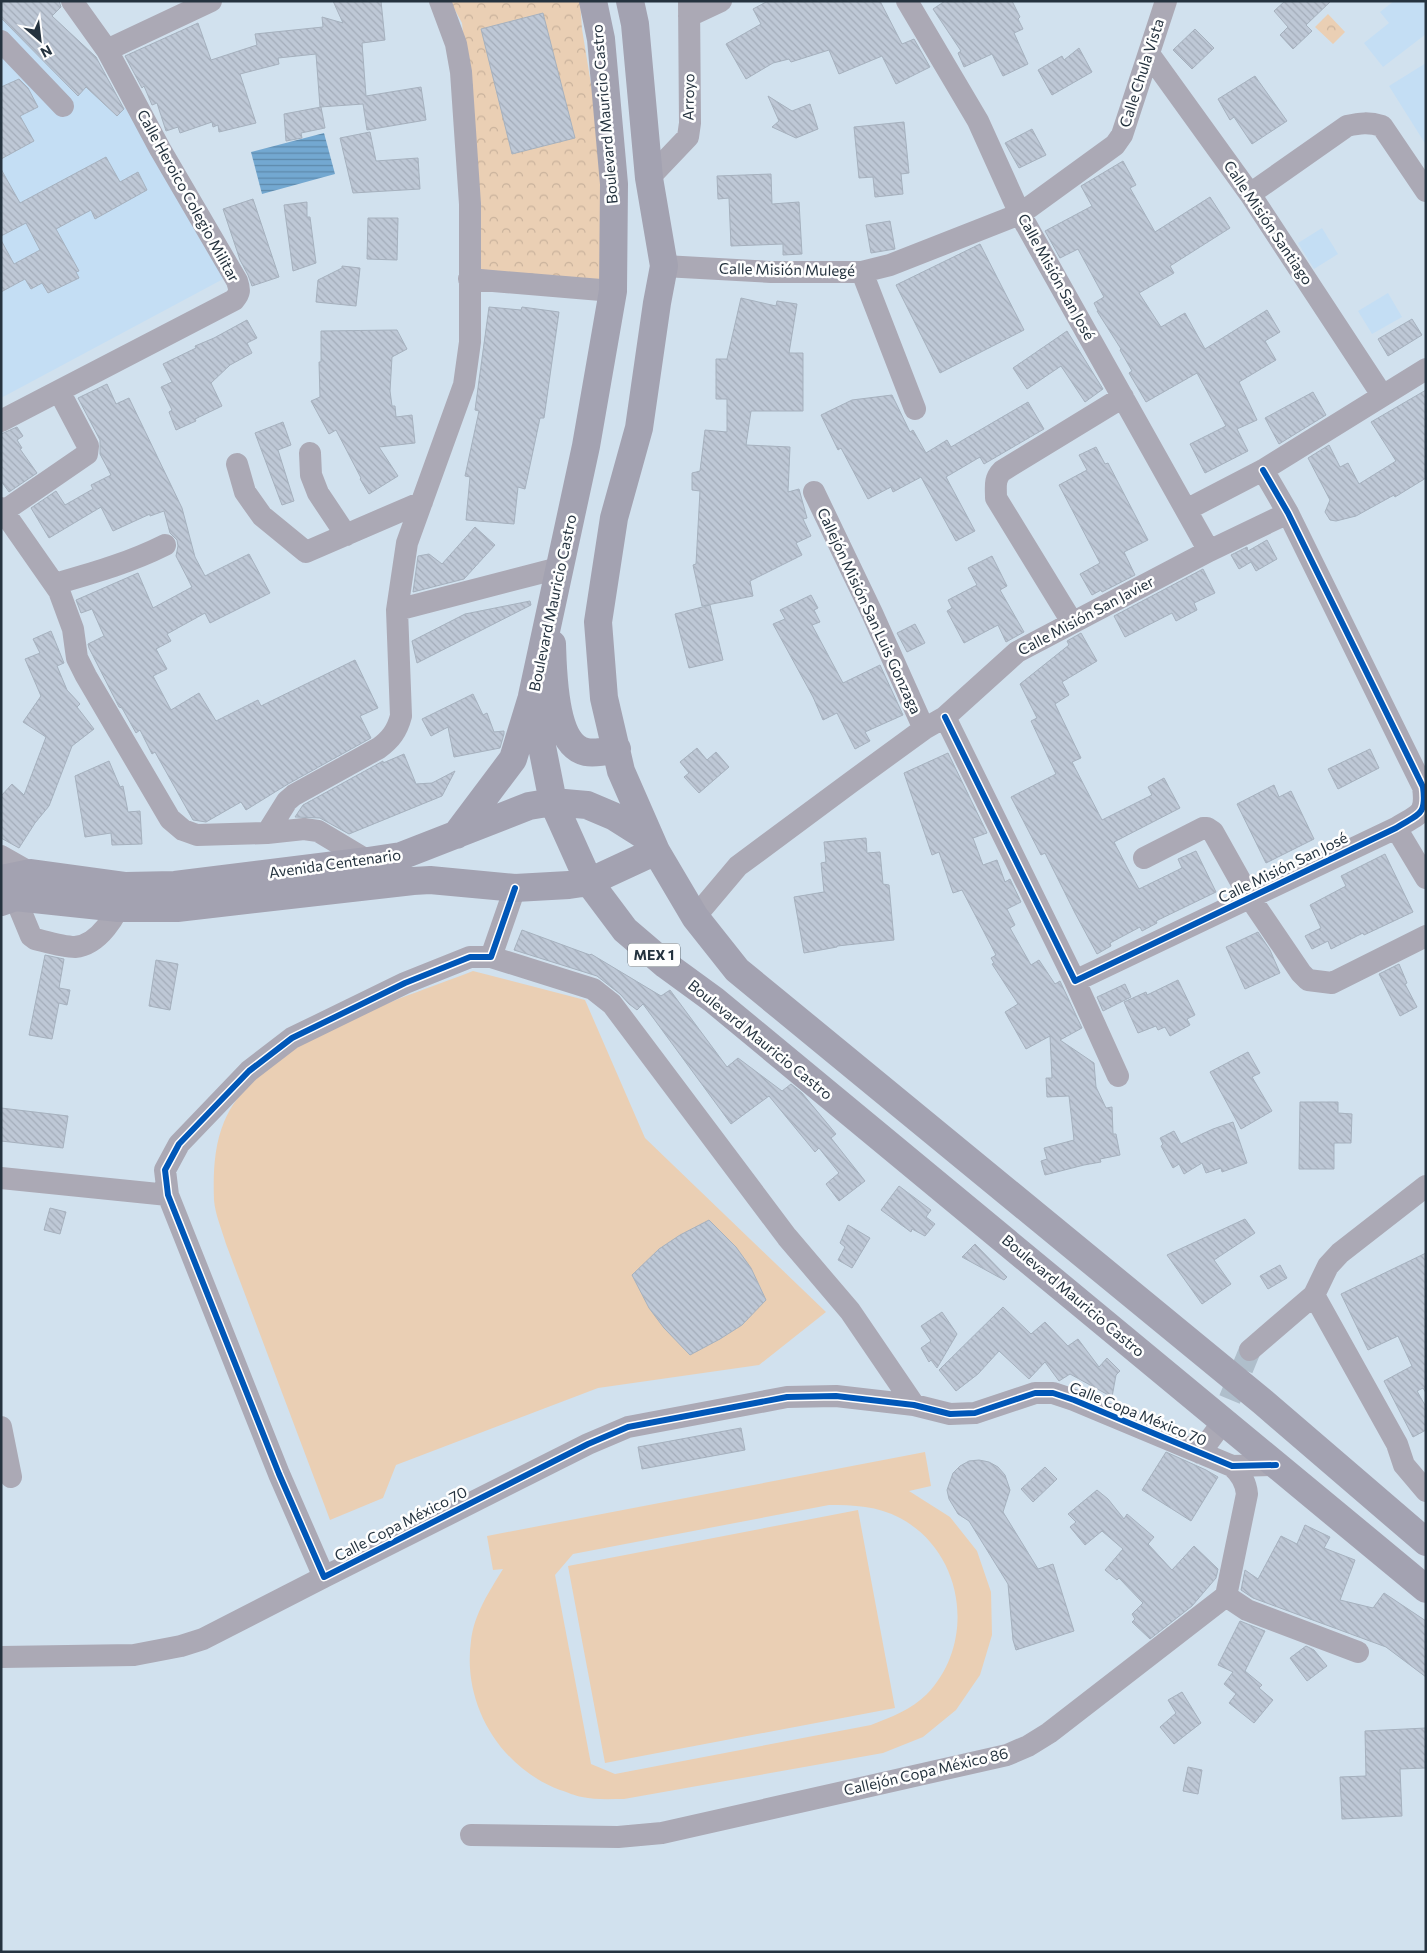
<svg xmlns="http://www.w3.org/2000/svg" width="1427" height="1953" font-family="Commissioner,sans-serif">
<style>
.built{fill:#c4def4}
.grass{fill:#eacfb4;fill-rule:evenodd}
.park{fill:url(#park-crowns)}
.water{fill:url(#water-rules)}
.building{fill:url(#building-back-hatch);stroke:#a6b1be}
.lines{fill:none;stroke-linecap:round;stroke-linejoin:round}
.minor-tunnel{stroke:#afbecb;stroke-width:22;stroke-dasharray:22 11;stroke-linecap:butt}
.minor{stroke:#aba9b5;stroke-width:22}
.major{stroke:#a3a2b1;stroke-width:28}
.cycleway-casing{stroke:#fefefe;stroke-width:9}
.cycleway{stroke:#0057b8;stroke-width:6}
.labels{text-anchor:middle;stroke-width:5;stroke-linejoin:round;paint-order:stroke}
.shield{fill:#fefefe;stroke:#667078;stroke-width:1}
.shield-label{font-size:14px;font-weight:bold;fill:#25333f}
.street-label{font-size:15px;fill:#25333f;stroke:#fefefe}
</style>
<defs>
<pattern id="park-crowns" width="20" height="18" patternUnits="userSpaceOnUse" patternTransform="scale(1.25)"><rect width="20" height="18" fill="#eacfb4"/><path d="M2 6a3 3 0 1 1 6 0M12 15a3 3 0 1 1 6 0" fill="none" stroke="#c9b29c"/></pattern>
<pattern id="water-rules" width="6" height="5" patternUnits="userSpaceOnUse" patternTransform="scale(1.25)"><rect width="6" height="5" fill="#73a8d1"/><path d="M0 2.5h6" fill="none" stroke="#5e89ab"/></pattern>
<pattern id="building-back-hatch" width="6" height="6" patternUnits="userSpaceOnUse" patternTransform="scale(1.25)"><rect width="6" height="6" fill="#bec8d6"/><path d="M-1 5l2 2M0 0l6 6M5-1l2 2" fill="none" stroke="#a3acb9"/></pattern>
</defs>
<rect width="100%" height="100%" fill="#d1e1ee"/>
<path class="built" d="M1394,1H1426V34L1383,67L1364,43L1389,23L1380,12Z
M1,18L78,96L86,87L117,116L125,107L225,278L1,398Z
M1426,63V145L1389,86Z
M1322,228L1338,254L1314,269L1298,243Z
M1388,293L1402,317L1372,334L1358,311Z"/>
<path class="grass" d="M473,971L585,1000L645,1138L826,1312L759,1365L598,1388L396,1465L383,1498L330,1520L226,1244C222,1230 215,1214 214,1200C213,1174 214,1146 224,1122C257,1041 397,1001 473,971Z
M925,1452L931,1486L909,1491L950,1517L977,1551L991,1592L992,1635L980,1675L956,1710L923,1737L883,1753L624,1799C610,1799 595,1800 582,1797C575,1796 567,1792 560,1790C501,1768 462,1705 471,1641C474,1614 489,1592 503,1569L493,1570L487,1536ZM829,1505C853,1505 878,1506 900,1518C964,1552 977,1642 927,1694C911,1710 891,1717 871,1725L615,1774L591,1764L555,1575L573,1554Z
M858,1510L895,1708L605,1763L568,1566Z"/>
<path class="park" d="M450,1H580L582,29L604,164L609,285L476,272L480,196L462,23Z
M1328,14L1345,32L1333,44L1315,27Z"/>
<path class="water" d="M324,133L335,174L262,194L251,152Z"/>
<path class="building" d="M1,1H59L61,7L52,16L96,57L124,109L117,116L86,87L78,96L1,18Z
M333,1H381L385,40L362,43L366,96L421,87L426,120L367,130L363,104L320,107L316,54L278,58L279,64L240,74L256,123L219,132L218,125L213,127L212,122L180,133L178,127L166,131L157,103L152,105L144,86L142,88L125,56L198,23L211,60L257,45L255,34L323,27L322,17L343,23Z
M768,1H880L902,44L914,39L930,67L896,84L882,56L839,74L829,50L791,62L789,59L773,63L746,79L726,44L761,24L753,9Z
M945,1H1012L1020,17L1018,19L1023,29L1014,33L1028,64L1003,76L992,54L964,67L958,53L961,51L933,9Z
M1285,1H1331L1306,25L1312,31L1293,49L1280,35L1288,27L1274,11Z
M543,13L575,138L512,154L481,29Z
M1195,29L1214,48L1192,69L1173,50Z
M1079,48L1092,72L1052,95L1038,70L1062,56L1064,60Z
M1255,76L1287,121L1252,144L1234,117L1230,120L1218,99Z
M19,79L28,88L38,107L20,116L34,141L1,159V87Z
M768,96L792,111L810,104L818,129L796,138L772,127L779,121Z
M321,107L325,128L301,133L302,138L286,141L284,114Z
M904,122L909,173L901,174L903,194L875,197L873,177L859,178L854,127Z
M1032,129L1046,155L1019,168L1005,143Z
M370,132L376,161L418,158L420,189L353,193L340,138Z
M106,157L120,182L138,172L147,190L95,219L91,210L56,229L79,271L76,272L79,278L48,293L42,283L31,289L25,279L1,292V240L14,264L40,250L26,223L1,236V169L20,203Z
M1123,161L1136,185L1130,188L1155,232L1210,197L1230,228L1170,266L1174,273L1139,293L1161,327L1185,313L1205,349L1267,310L1280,332L1265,341L1276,360L1239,382L1257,420L1237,429L1248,451L1205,473L1190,444L1226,426L1197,373L1146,402L1129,373L1132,371L1120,350L1121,349L1097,311H1098L1094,303L1104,297L1078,249L1060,258L1045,231L1092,206L1081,186Z
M771,174L772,204L799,202L802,254L783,255V244L731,246L729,198L718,199L717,176Z
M253,199L279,277L252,286L248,275L240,260L223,209Z
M307,202V217H310L316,263L293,271L284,205Z
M368,218H398L397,260L367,259Z
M890,221L895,249L871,253L866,225Z
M980,244L1024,330L940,373L896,285Z
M342,266L360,268L356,306L316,302L318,280L342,268Z
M741,298L776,306L777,301L797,304L789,353H803V411H751L746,445L790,447L788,492L799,489L807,518L803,519L811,536L796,543L802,555L750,581L753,596L702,606L693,565L696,564L700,491L692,490V473L700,471L705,430L727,432V399H716V359H727Z
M489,307L521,310L522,307L559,312L544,418H540L525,489L518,487L514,524L466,520L470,477L465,476L479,411L475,410Z
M1412,319L1422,335L1388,356L1378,339Z
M247,320L257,338L247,343L252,353L230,365L211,383L222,406L195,419L196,421L176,430L169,412L172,410L161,387L172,382L163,364L196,348L195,346L214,338Z
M397,330L407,349L392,357L390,391L392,406H395L396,417L412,415L415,443L379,447L398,476L369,494L360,479L361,478L336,430L329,434L311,401L320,397L319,362H321V331Z
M1067,331L1103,389L1085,402L1061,366L1027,389L1013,368Z
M107,384L116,404L129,398L182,508L195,557L205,576L249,554L270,593L210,623L205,613L167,634L171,641L156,649L167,669L153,676L171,710L199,693L216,721L258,700L261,706L355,660L378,708L360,716L371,738L288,784L246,810L241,802L206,822L193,820L155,752L152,754L140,730L136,733L122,708L119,707L89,648L88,644L104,636L92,609L81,613L76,600L138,573L153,608L192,587L176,556L178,546L177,540L170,533L164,511L150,516V514L113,531L101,507L49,538L31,508L56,491L65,505L93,489L91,485L111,475L100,454V440L78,398Z
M1426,390V478L1395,497L1394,495L1356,516L1336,521L1330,520L1325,512L1330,500L1308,458L1329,445L1340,467L1348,463L1359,484L1396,461L1371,422Z
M1313,392L1326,415L1279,444L1265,418Z
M892,395L910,432L913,430L926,453L947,440L951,447L1028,402L1044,429L984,464L980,457L946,477L975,531L956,541L921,477L893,492L891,487L868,499L841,448L838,450L821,415L852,400Z
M283,422L291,445L278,450L294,501L282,505L255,433Z
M17,427L23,436L17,440L22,448L20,449L37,473L9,492L1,481V434Z
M1096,447L1105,464L1108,463L1148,540L1124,552L1135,575L1102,592L1101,590L1092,595L1080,574L1100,563L1059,485L1087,470L1079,455Z
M475,527L495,545L464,579L413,592L418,556L429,554L442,564Z
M1267,540L1277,559L1256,571L1251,562L1239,569L1231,555L1247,547L1248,551Z
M992,556L1007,586L1000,590L1024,632L1006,642L998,625L964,643L947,611L952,608L948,600L977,585L968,568Z
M1203,569L1215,593L1194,603L1197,610L1176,621L1172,613L1125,637L1114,616Z
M811,595L818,608L814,610L820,622L812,625L843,683L880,665L903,715L865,732L870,741L855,749L837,713L823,720L813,697L773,624L785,619L780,610Z
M530,601L531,605L417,663L412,641L465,614Z
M710,605L723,660L689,668L675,614Z
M915,624L925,643L907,652L897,633Z
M51,631L64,663L57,666L67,690L80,704L77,707L94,729L72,746L49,806L35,823L19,848L1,838V796L12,784L24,795L46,737L23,722L41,696L25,659L40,653L33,639Z
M1081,633L1097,661L1062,682L1069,695L1055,704L1081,758L1072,762L1102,820L1152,795L1148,787L1164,778L1180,808L1114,842L1129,871L1139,889L1182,868L1178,859L1196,851L1216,892L1156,921L1157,923L1142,931L1140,927L1110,943L1111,946L1097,954L1075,913L1045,853L1041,855L1011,797L1056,774L1031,721L1037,718L1020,684L1069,645L1067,641Z
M473,694L483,715L487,713L494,732L504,731V734L500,748L454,757L448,727L431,736L422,719Z
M697,748L707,760L716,752L729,767L699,793L684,777L689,773L680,762Z
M1370,749L1379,768L1338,789L1328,769Z
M948,753L987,833L973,838L983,865L997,860L1005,882L1010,879L1021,902L1007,909L1015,925L1010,928L1031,965L1039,960L1055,984L1060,981L1082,1028L1060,1040L1094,1063L1096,1087L1106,1108L1112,1107L1113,1134H1116L1120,1155L1100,1159L1101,1162L1084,1165L1045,1175L1041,1161L1047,1159L1044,1148L1074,1140L1069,1096L1047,1097L1046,1078H1052L1050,1036L1026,1049L1005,1012L1018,1004L992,964L994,963L991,958L996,955L962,890L953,893L939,852L932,855L904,773Z
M404,754L416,784L432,783L455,771L442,796L349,834L320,818L295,817L303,805L383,761V763Z
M109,761L120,787L123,786L128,812L140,811L142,844L112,845L111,833L85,837L75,776Z
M1274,785L1279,797L1291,791L1314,839L1266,863L1237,804Z
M866,838L867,853L880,852L883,884L889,885L894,940L837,946V947L804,953L794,897L824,892L821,863L826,862L824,842Z
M1385,854L1413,912L1364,935L1363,933L1331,949L1328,941L1312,949L1305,936L1321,928L1310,905L1346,886L1341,876Z
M522,930L590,955L591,954L661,996L670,990L727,1067L738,1058L782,1091L791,1084L802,1093L836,1134L831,1138L865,1181L839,1201L826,1184L839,1173L819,1148L815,1152L769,1096L731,1124L643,1004L637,1010L629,1004L620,994L597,976L514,950Z
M1258,932L1270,950L1280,973L1245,989L1226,947Z
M45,955L64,959L59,988L70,990L67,1005L59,1003L52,1039L29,1035Z
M156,960L178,964L170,1010L149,1006Z
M1399,964L1407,983L1405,984L1417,1007L1400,1016L1379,974Z
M1178,980L1195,1015L1187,1019L1190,1025L1170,1036L1165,1027L1158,1030L1156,1026L1138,1033L1124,1002L1146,992L1147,995Z
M1125,984L1131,997L1103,1011L1097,997Z
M1248,1052L1260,1073L1252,1077L1272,1111L1241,1129L1210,1072Z
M1300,1102H1338V1113L1352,1114L1351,1143H1334V1169H1299Z
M1,1108L68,1116L63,1148L1,1141Z
M1233,1122L1247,1163L1222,1172L1221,1168L1206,1173L1202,1163L1184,1174L1179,1164L1173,1168L1161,1146L1163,1144L1160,1138L1174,1131L1181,1144L1213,1129Z
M899,1186L931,1210L926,1217L935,1224L925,1236L912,1229L911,1232L881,1210Z
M50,1208L66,1212L60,1234L44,1230Z
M1245,1219L1255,1233L1214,1260L1231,1284L1202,1304L1167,1255Z
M709,1220L736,1247L751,1268L766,1300L742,1325L720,1339L690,1355L664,1328L649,1308L632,1275L659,1249L680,1235Z
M848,1225L870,1238L852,1268L838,1260L845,1247L840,1243Z
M975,1244L1007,1277L1004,1280L962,1257Z
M1426,1253V1393L1423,1388L1417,1391L1426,1407V1430L1413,1437L1384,1381L1412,1366L1398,1336L1368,1350L1341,1294Z
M1280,1265L1287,1278L1268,1289L1260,1276Z
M1003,1307L1031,1334L1045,1322L1068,1346L1078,1339L1099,1367L1107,1358L1120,1371L1116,1375L1112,1397L1070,1374L1059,1381L1045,1362L1029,1379L999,1351L978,1374L956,1391L939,1370Z
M942,1312L957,1334L937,1368L931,1360L929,1362L921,1348L931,1341L921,1326Z
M741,1428L745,1450L642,1469L638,1447Z
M1166,1452L1206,1470L1218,1477L1191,1521L1142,1490Z
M979,1460L989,1462L998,1467L1005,1475L1010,1490L1003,1512L1038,1569L1053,1564L1074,1631L1016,1650L1013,1640L1008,1584L969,1521L958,1514L949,1499L947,1490L953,1473L960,1466L969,1461Z
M1045,1467L1057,1479L1033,1502L1021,1489Z
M1097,1490L1108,1499L1124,1519L1127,1514L1154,1537L1148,1544L1172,1570L1194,1546L1218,1569L1216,1578L1192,1606L1150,1639L1132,1622L1135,1619L1132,1614L1143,1603L1119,1578L1117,1580L1105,1570L1123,1549L1102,1531L1085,1545L1070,1527L1076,1522L1068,1514Z
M1305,1525L1330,1537L1324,1548L1355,1560L1340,1600L1373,1608L1384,1593L1426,1621V1677L1386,1647L1253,1598L1241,1590L1245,1570L1258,1579L1281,1536L1297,1544Z
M1240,1621L1265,1631L1245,1671L1262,1685L1259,1688L1273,1700L1254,1723L1229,1703L1236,1694L1224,1684L1233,1672L1218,1665Z
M1306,1646L1314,1650L1327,1666L1307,1681L1290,1658Z
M1182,1692L1201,1723L1174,1744L1160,1727L1176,1713L1168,1700Z
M1426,1728V1768L1400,1769L1402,1816L1342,1819L1340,1777L1366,1776L1365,1731Z
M1188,1767L1202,1770L1198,1794L1183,1791Z"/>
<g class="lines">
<path class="minor-tunnel" d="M1217,1430L1250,1350"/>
<path class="minor" d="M907,1L978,121L1020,214L1209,551
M689,16L721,1
M1,41L63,106
M107,50L211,1
M1149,54L1250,194L1382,395
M649,178L688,137L690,123L689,1
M1250,194L1347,126C1360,123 1369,122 1382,126L1426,191
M664,266L771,272H862L890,265L1020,214L1115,145L1122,135L1166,1
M862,272L915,409
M469,279L613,291
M1,421L234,300C240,293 240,290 237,281L160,149L107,50L72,1
M310,453L311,475L318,493L346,535
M237,464L245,492L262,516L306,552L422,502
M814,492L872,613L924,729
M1,508L59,591L73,629L77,658L86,676L170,819L183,830L197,835L267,833L304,829L318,831L368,861
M1186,510L1263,470L1426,369
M4,511L87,454L88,446L59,391
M55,584C93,573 129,563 165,545
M397,610L559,568
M1072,622L996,498C996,487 994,479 1002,471L1123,397
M945,717L1075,981L1396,828C1418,814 1427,816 1423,787L1288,513L1263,470
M1396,828L1426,878
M267,833L287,801L294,795L379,748C391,739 397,731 401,716L397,610L407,543L464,385L470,342V204L461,72L456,44L440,1
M1,856L31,873
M1144,858L1203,828H1207L1213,832L1250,898L1301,973L1308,980L1332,983L1426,936
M9,883L31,936L35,939C47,942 63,947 75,947C99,945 117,915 124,894
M515,888L491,957H470L405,983L292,1038L249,1071L179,1144L165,1170L168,1195L279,1474L324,1577L588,1444L628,1427L787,1397L836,1396L914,1405L950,1414L975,1413L1035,1393H1053L1074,1400L1232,1466L1276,1465
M695,917L738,866L850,783L924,729L945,717L1017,652L1209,551L1288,513
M491,957L593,989L612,1004L787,1237L850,1311L914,1405
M1075,981L1118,1076
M1,1178L168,1195
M1314,1295L1397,1444L1404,1465L1426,1491
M1250,1350L1314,1295L1328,1266L1340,1253L1426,1186
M1,1427L11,1477
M1200,1453L1217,1430
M1226,1596L1247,1610L1358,1652
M1,1657L134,1655L181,1646L203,1639L324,1577
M471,1835L618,1837L662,1833L1007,1755L1028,1746L1049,1733L1226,1596L1247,1494C1246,1482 1241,1474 1232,1466"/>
<path class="major" d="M593,1L601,39L614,184L613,291L586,446L532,696L553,802L589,882L625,930L666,965L714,1000L1426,1589
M630,1L635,24L649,178L664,266L657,303L639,428L614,518L598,622L604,698L621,771L656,851L695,917L737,970L1263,1402L1426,1542
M552,644C553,670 553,745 586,752C596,754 607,751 617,749
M456,835L513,759L531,700
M1,879L31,873L126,886L175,885L368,861L401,856L529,806L553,802L587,805L613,816L651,840
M1,902L15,897L119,908H177L413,881L430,880L515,888L569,885L589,882L656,851"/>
<g class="cycleway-casing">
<path id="cycleway" d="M945,717L1075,981L1396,828C1418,814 1427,816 1423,787L1288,513L1263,470
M515,888L491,957H470L405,983L292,1038L249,1071L179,1144L165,1170L168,1195L279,1474L324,1577L588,1444L628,1427L787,1397L836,1396L914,1405L950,1414L975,1413L1035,1393H1053L1074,1400L1232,1466L1276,1465"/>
</g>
<use href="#cycleway" class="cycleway"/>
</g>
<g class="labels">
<rect class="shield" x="628" y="943.5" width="52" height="23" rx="4"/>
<g class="shield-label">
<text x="654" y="960">MEX 1</text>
</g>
<g class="street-label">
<text transform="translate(1142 73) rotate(-72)" y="5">Calle Chula Vista</text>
<text transform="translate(689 97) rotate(-89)" y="5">Arroyo</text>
<text transform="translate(605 114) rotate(-95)" y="5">Boulevard Mauricio Castro</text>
<text transform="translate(188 196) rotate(61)" y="5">Calle Heroico Colegio Militar</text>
<text transform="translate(1268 223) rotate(56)" y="5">Calle Misión Santiago</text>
<text transform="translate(787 270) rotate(1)" y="5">Calle Misión Mulegé</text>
<text transform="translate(1056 277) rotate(61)" y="5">Calle Misión San José</text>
<text transform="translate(553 603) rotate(-78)" y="5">Boulevard Mauricio Castro</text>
<text transform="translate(869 611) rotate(65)" y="5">Callejón Misión San Luis Gonzaga</text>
<text transform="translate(1086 616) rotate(-28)" y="5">Calle Misión San Javier</text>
<text transform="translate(335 864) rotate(-8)" y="5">Avenida Centenario</text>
<text transform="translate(1283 868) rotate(-26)" y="5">Calle Misión San José</text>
<text transform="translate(760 1040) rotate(39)" y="5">Boulevard Mauricio Castro</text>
<text transform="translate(1073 1296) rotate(40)" y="5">Boulevard Mauricio Castro</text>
<text transform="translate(1138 1414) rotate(22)" y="5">Calle Copa México 70</text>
<text transform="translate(401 1524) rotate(-27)" y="5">Calle Copa México 70</text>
<text transform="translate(926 1772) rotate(-13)" y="5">Callejón Copa México 86</text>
</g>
</g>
<rect width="1427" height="1953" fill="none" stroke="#25333f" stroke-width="5"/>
<g transform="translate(40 40) rotate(152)" stroke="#fefefe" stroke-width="4" paint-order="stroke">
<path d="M0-4L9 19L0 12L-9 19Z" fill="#25333f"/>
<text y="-8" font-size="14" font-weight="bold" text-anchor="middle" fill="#25333f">N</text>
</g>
</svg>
